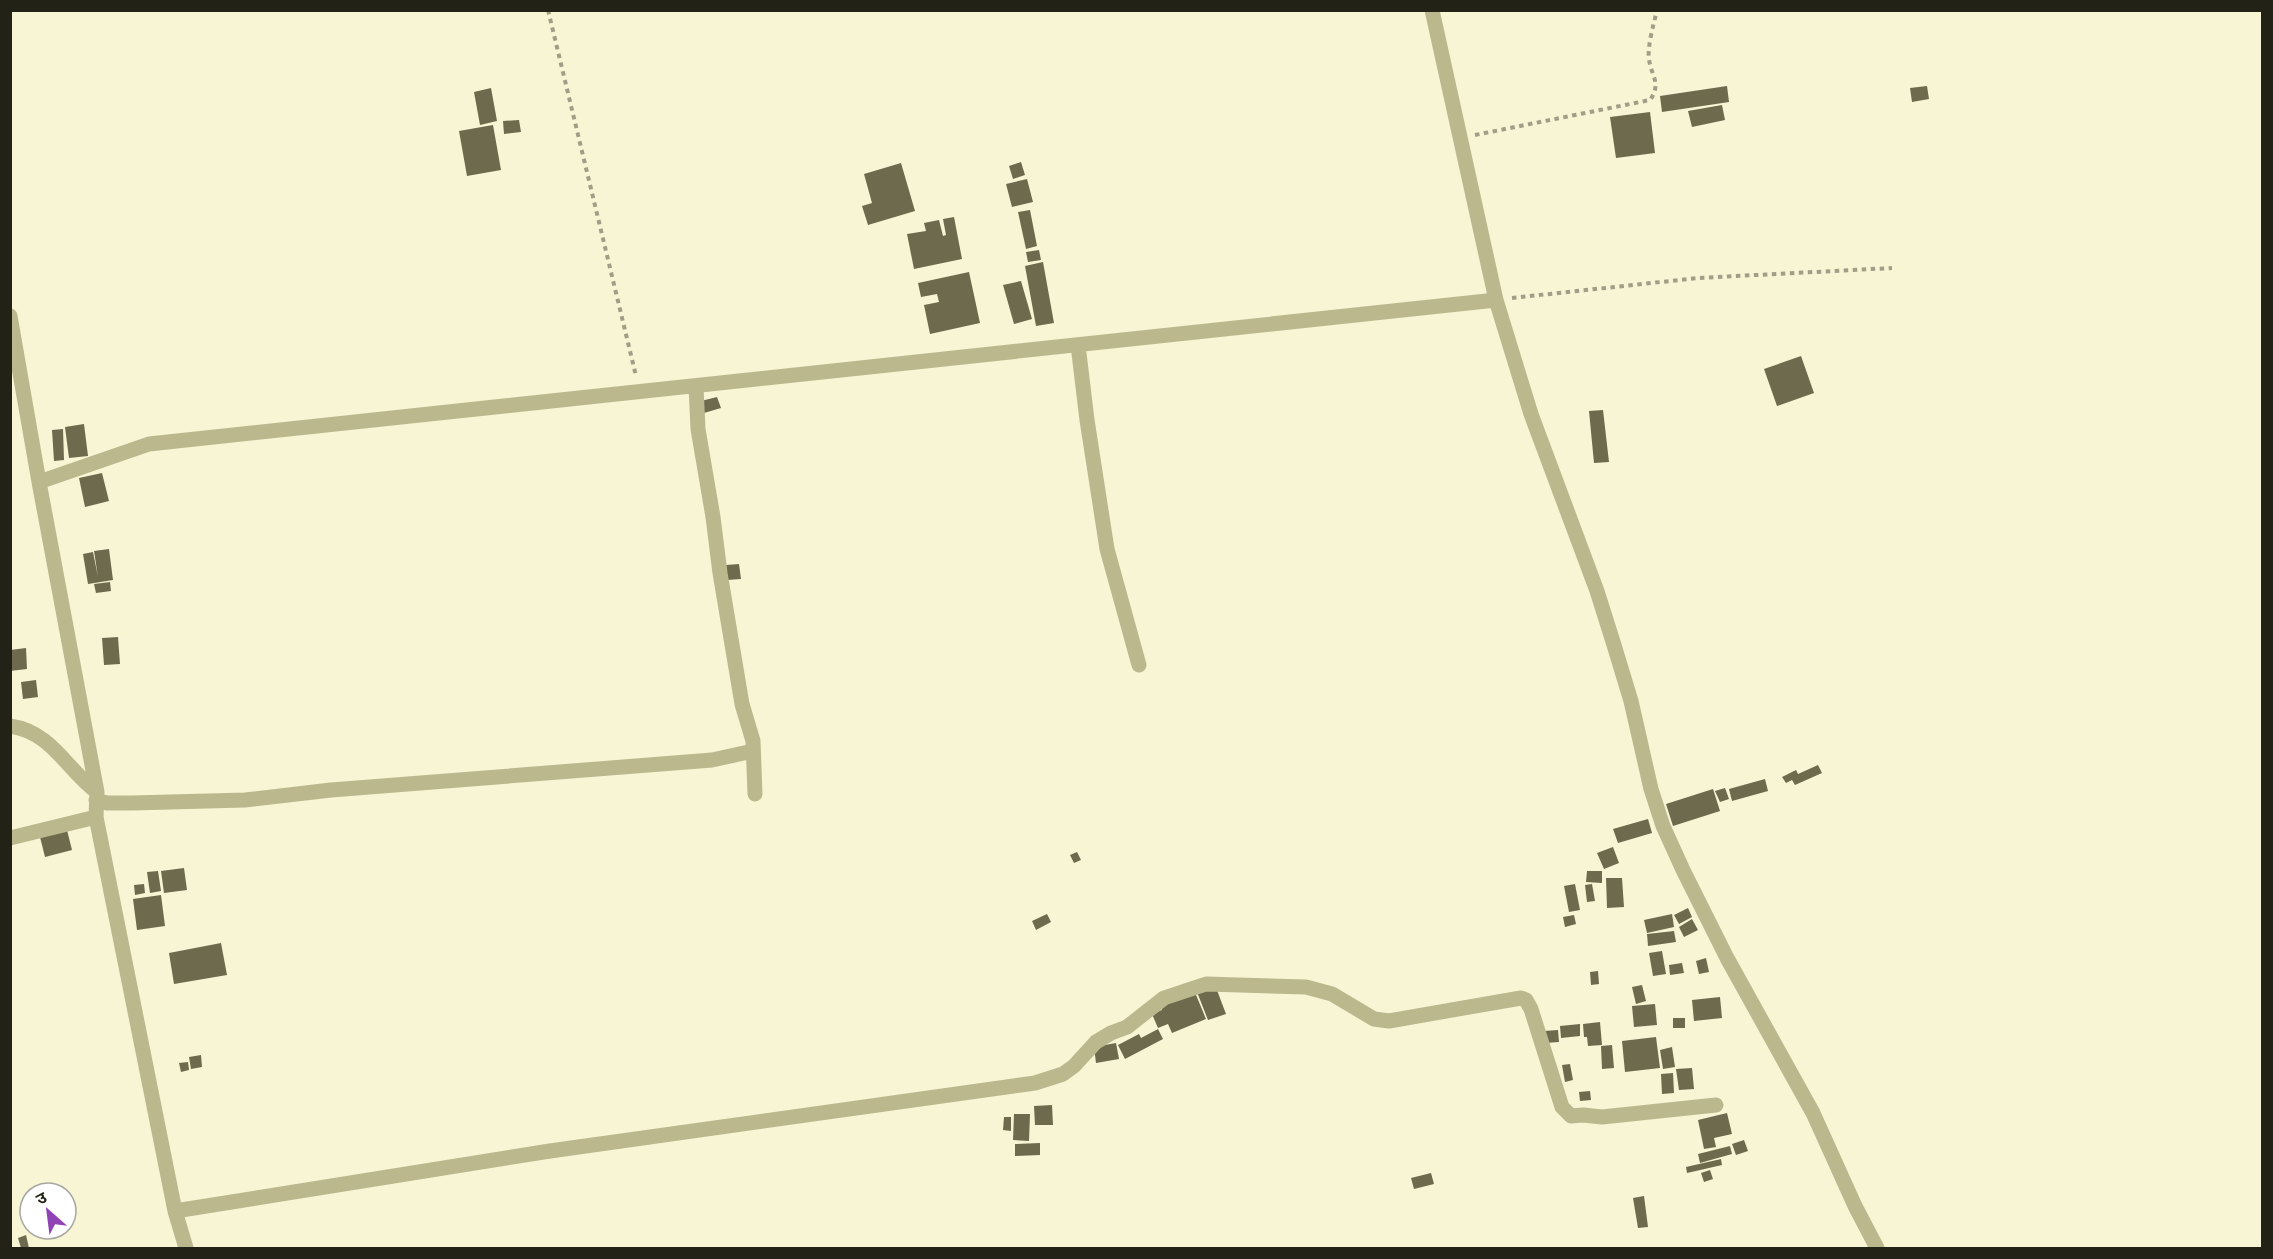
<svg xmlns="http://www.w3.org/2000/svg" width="2273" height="1259" font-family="'Alegreya Sans','Noto Sans Devanagari',sans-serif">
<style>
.building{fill:#6d6a4e}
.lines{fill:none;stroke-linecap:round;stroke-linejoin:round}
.path{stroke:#a09e86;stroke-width:4;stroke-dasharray:4.5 4.5;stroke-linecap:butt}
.street{stroke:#bcb88e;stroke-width:15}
</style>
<rect width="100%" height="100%" fill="#f7f5d4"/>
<path class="building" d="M1727,86L1729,102L1662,112L1660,96Z
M1927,86L1929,99L1912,102L1910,88Z
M491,88L497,121L480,125L474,92Z
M1722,105L1725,120L1692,127L1688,111Z
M1650,112L1655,153L1616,158L1610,117Z
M519,120L521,132L504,134L503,121Z
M493,125L501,170L467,176L459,131Z
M1021,162L1025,175L1013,179L1009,166Z
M901,163L915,211L868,225L862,206L872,203L864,174Z
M1027,179L1033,202L1012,207L1006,184Z
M1030,210L1037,246L1026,249L1018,212Z
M954,217L962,259L914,269L907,234L926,231L924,223L939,220L943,236L946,235L943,219Z
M1039,250L1041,260L1028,262L1026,252Z
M1043,262L1054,323L1036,326L1025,266Z
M969,272L980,323L930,334L924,305L939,302L937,294L921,297L918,283Z
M1021,281L1032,319L1014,324L1003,285Z
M1801,356L1814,393L1777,406L1764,369Z
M717,397L721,408L704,413L701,401Z
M1603,410L1609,462L1594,463L1589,411Z
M84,424L88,456L69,458L65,427Z
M63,429L64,460L54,461L52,430Z
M102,473L109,501L85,507L79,478Z
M109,549L113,580L88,584L83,554L93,552L98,577L94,551Z
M739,564L741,579L727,580L726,565Z
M110,582L111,591L96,593L94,584Z
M118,637L120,664L104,665L102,638Z
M26,648L27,669L10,671V650Z
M36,680L38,697L23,699L21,682Z
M1818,765L1822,773L1795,785L1792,780L1786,783L1782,777L1796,770L1798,774Z
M1765,779L1768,791L1732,801L1729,789Z
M1725,788L1729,799L1720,802L1715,791Z
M1713,789L1720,811L1673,826L1666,804Z
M1648,819L1652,833L1618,843L1613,829Z
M67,830L72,850L45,857L40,837Z
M1613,847L1619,863L1604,869L1597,853Z
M1077,852L1081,860L1074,863L1070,855Z
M184,868L187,890L164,893L161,871Z
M158,871L161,891L150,893L147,872Z
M1587,871H1602V883L1586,882Z
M1606,878H1622L1624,907L1607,908Z
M144,884L145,893L135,895L134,885Z
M1575,884L1580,910L1569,912L1564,886Z
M1592,884L1595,901L1587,902L1585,885Z
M161,895L165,926L137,930L133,899Z
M1688,908L1692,917L1679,924L1674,915Z
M1047,914L1051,922L1036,930L1032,921Z
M1672,914L1674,927L1647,933L1644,920Z
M1574,915L1576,924L1565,927L1563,917Z
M1692,919L1698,930L1684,937L1679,927Z
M1674,931L1676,942L1648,946L1647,934Z
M221,943L227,975L174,984L169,953Z
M1662,951L1666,974L1653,976L1649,953Z
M1706,958L1709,972L1699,974L1696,961Z
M1682,963L1684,973L1670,975L1669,965Z
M1598,971L1599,984L1591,985L1590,972Z
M1215,985L1226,1014L1208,1020L1197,992Z
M1642,985L1646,1001L1636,1004L1632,987Z
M1194,990L1206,1019L1172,1033L1168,1024L1158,1028L1152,1014L1162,1010L1160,1003Z
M1720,997L1722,1018L1694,1021L1692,1000Z
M1655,1004L1657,1025L1634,1027L1632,1006Z
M1673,1018H1685V1028H1673Z
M1600,1022L1602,1045L1588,1046L1587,1037H1584L1583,1024Z
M1580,1024V1036L1561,1038L1560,1026Z
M1158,1029L1163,1039L1125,1059L1118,1045L1139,1034L1141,1038Z
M1558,1030L1559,1042L1545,1043L1544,1031Z
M1656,1037L1660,1068L1625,1072L1622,1041Z
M1116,1043L1119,1059L1096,1063L1094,1047Z
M1612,1045L1614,1068L1602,1069L1601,1046Z
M1672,1047L1675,1067L1663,1069L1660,1050Z
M201,1055L202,1067L191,1069L189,1057Z
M188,1062L189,1070L181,1072L179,1063Z
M1570,1064L1573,1080L1565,1082L1562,1065Z
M1692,1068L1694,1089L1679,1090L1676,1069Z
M1673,1073L1674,1093L1662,1094L1661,1074Z
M1590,1091L1591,1100L1580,1101L1579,1092Z
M1052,1105L1053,1125H1035L1034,1106Z
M1727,1113L1732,1134L1714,1138L1716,1147L1704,1149L1698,1120Z
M1014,1114H1030L1029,1141L1013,1140Z
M1004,1117H1011V1131L1003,1130Z
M1744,1140L1748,1151L1736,1155L1732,1144Z
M1040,1143V1155L1015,1156V1144Z
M1730,1146L1732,1154L1700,1163L1698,1154Z
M1721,1159L1722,1165L1687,1173L1686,1167Z
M1710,1170L1713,1179L1704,1182L1701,1173Z
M1431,1173L1434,1184L1414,1189L1411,1178Z
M1644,1196L1648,1227L1638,1228L1633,1198Z
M26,1235L29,1248H21L18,1238Z"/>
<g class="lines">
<path class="path" d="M548,10L636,376
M1475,135L1650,100C1662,83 1651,76 1649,59C1647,47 1654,23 1657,10
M1512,298L1698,278L1892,268"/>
<path class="street" d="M1432,10L1496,300L1531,414L1597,591L1614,645L1631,701L1651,789L1663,826L1683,870L1727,958L1813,1113L1855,1206L1877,1248
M10,316L39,482L97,792L96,817L175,1211L186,1248
M1078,345L1087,420L1107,549L1139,665
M696,386L698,429L713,517L720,573L742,704L753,741L755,794
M39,482L149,444L1496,300
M10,726C52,732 66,769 97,792
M96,800L107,803H132L245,800L331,790L712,760L753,751
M10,838L96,817
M175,1211L550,1151L1035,1083L1063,1074L1074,1066L1096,1042L1111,1033L1127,1027L1164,998L1206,984L1306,987L1332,994L1374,1019L1389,1021L1521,998L1526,1000L1531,1009L1562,1107L1571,1116L1583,1115L1602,1117L1716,1105"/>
</g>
<rect width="2273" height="1259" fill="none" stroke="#232216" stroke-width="24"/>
<g transform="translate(48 1211) rotate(332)"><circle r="28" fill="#ffffff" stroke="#a7a7a2" stroke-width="1.5"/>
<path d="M0-4.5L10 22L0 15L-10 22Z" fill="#9043b4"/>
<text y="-9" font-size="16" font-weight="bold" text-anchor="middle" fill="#232216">उ</text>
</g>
</svg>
